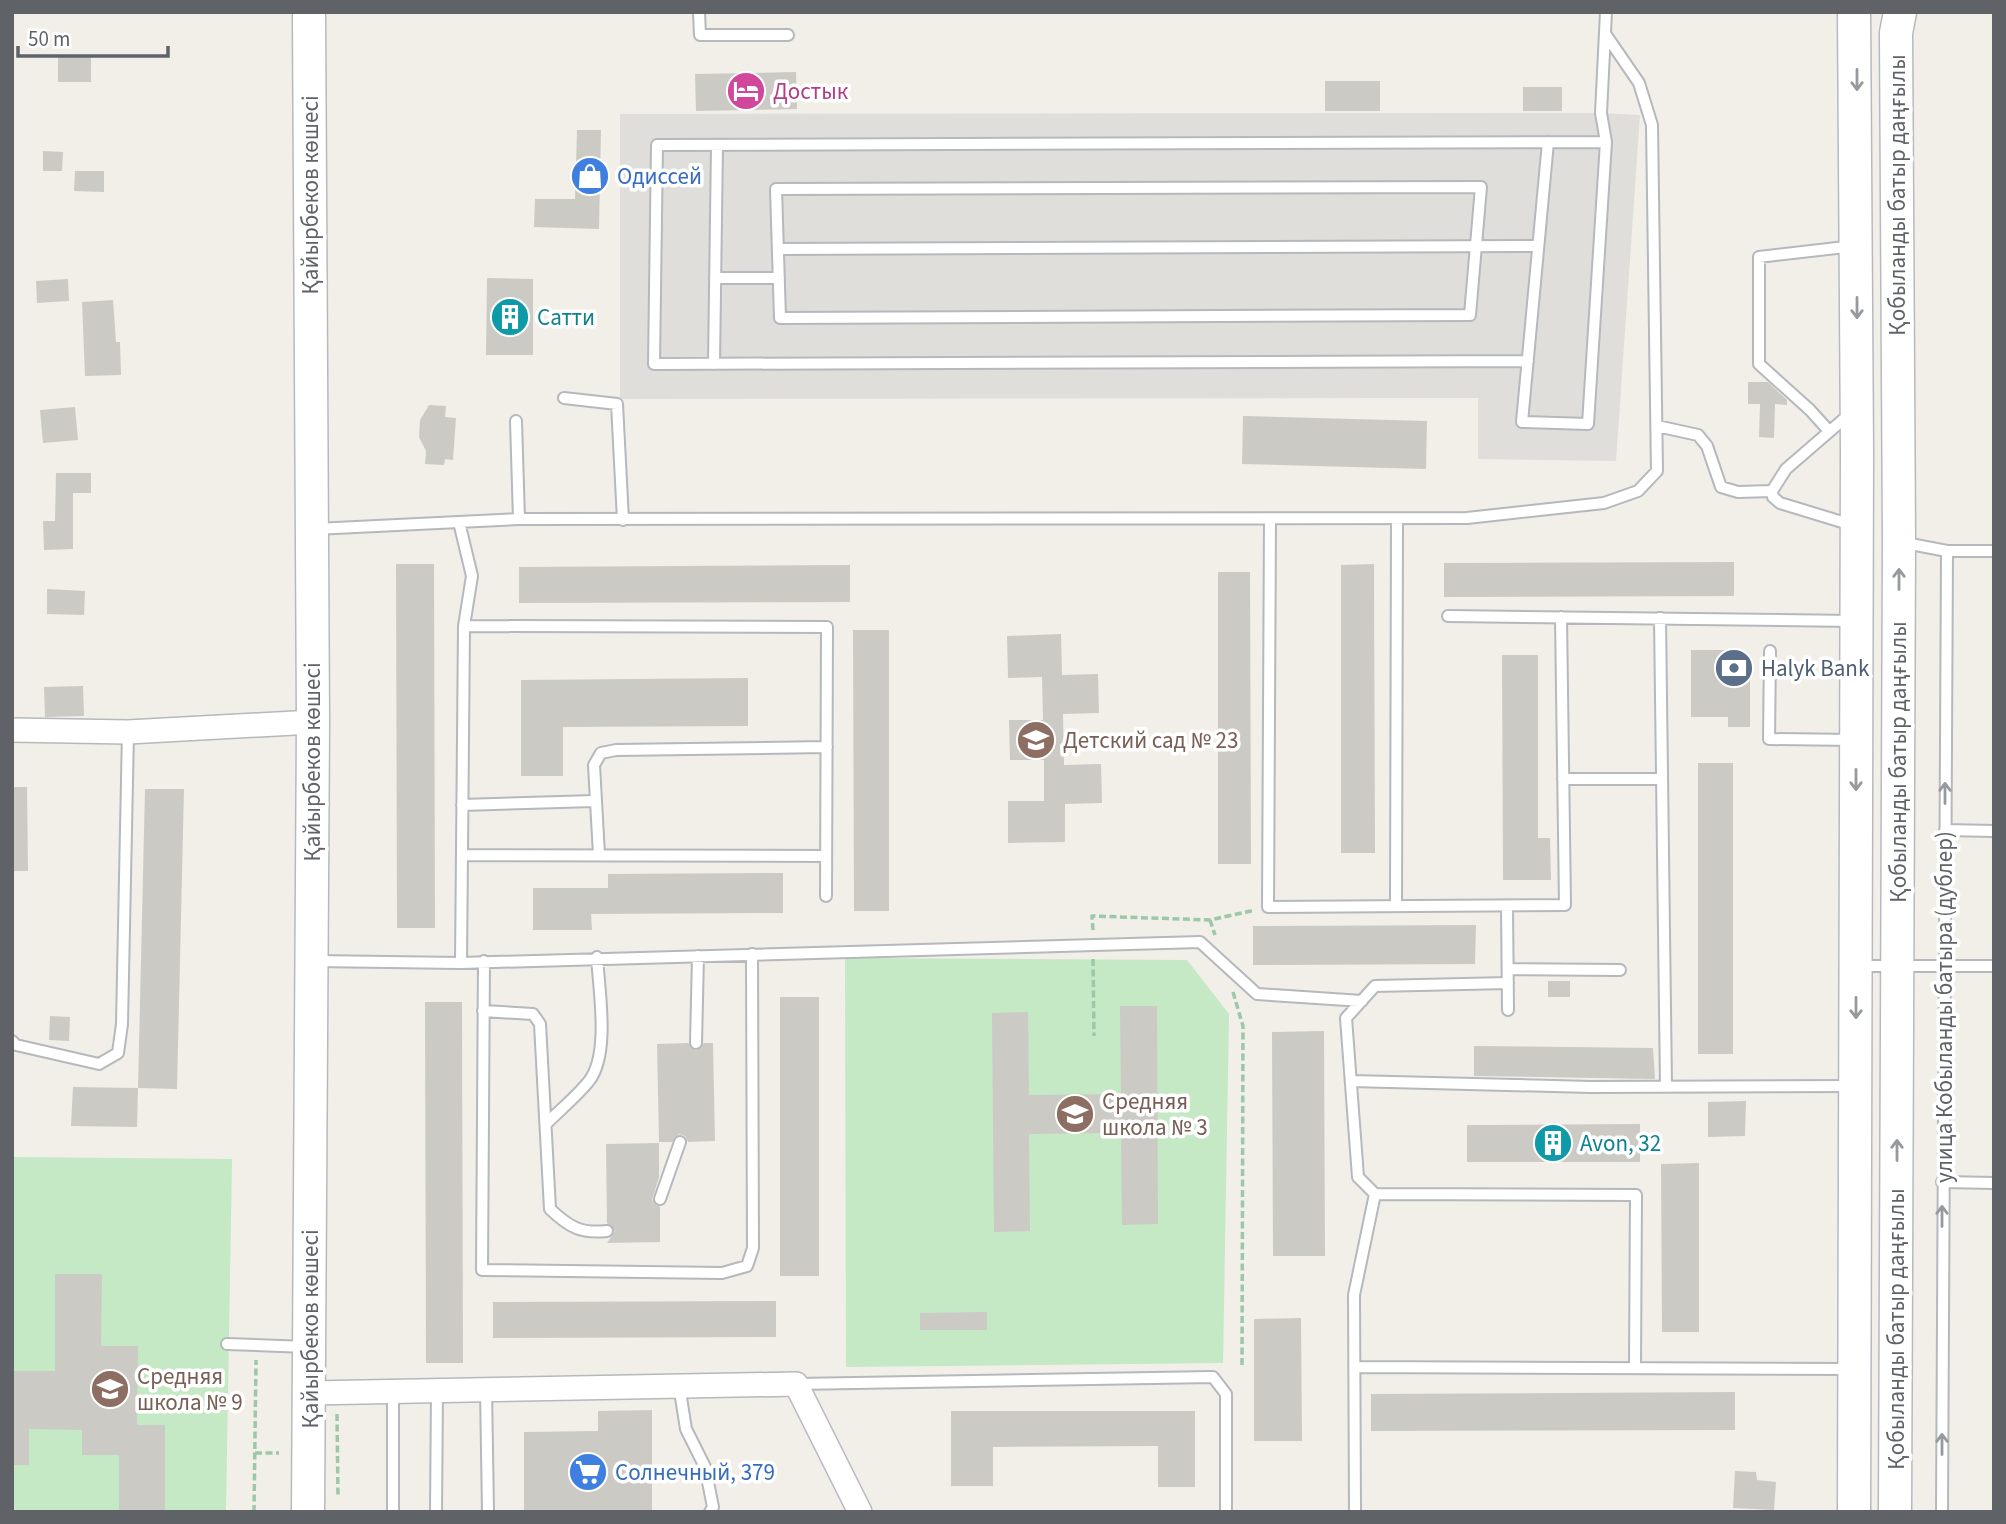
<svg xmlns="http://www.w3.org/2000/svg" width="2006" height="1524" font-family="'Source Sans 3',sans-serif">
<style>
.industrial{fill:#e0deda}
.green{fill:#c5e8c5}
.building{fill:#cccac5}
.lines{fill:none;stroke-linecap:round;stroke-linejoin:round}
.lane-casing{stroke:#b5b8bc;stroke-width:14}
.street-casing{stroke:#b5b8bc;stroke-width:26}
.secondary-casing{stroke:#b6babf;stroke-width:35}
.path{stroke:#9cc7a9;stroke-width:3.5;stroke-dasharray:7 3.5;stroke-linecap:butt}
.lane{stroke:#fff;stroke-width:10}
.street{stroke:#fff;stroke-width:23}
.secondary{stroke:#fff;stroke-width:32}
.oneway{stroke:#979a9d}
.labels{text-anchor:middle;stroke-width:7;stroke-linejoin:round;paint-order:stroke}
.hotel-label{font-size:23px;fill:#b23c85;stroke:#fff;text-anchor:start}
.shop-label{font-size:23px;fill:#366cbe;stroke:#fff;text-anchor:start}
.street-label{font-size:23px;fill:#5f6368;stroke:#fff}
.culture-label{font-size:23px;fill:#0d838f;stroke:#fff;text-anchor:start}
.service-label{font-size:23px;fill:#4e5e75;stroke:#fff;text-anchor:start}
.education-label{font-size:23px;fill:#785e54;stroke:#fff;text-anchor:start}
</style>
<rect width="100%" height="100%" fill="#f1efe8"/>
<path class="industrial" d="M1601,113L1640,115L1616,461L1478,459V398L620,399V114Z
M1992,502H1994V895H1992Z"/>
<path class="green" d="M845,958L1187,960L1229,1014L1223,1363L846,1367Z
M12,1157L232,1159L226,1512H12Z"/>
<path class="building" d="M58,57H91V82H58Z
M796,72L797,109L696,111L695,74Z
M1325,81H1380V111H1325Z
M1523,87H1562V111H1523Z
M577,130H601L599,229L534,227L535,199H575Z
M43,151L63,152L62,171H43Z
M75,171H104V192L74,191Z
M487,278L533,279V355H486Z
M68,279L69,301L37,303L36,281Z
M113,300L116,342H120L121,375L85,376L82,302Z
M1748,382H1768L1787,400V405L1775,404L1774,438L1759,437L1760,404H1748Z
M429,405L446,406L445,417L456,418L453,460L445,459L444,465L425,464L426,451L419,437L420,420Z
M75,407L78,440L43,443L40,410Z
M1243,416L1427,421L1426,469L1242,464Z
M56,473H91V493H73V549L44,550L43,521H55Z
M1734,562V596L1444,597V563Z
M396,564H434L435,928H397Z
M1374,564L1375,853H1341V565Z
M850,565V602L519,603V567Z
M1218,572H1250L1251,864H1218Z
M47,589L85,591L84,615L47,614Z
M853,630H889V911H854Z
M1061,634L1062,675L1098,674L1099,713L1063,714L1064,765L1101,764L1102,803L1065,804V842L1008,843V801H1044V760H1010L1009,720H1043L1042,677L1008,678L1007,636Z
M1691,650H1735L1750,664V727H1728V717H1691Z
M1502,655H1538V838H1550L1551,880H1503Z
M748,678V726L563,727V776H521V680Z
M83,686L84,716L45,717L44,687Z
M1698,763H1733V1054H1698Z
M12,787H27L28,871H12Z
M145,789H184L177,1089L138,1088Z
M783,873V913L591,914L592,930H533V888H608V874Z
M1476,925L1475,964L1253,965V926Z
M1548,981H1570V997H1548Z
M780,997H819V1276H780Z
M425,1002H462L463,1363H426Z
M1120,1006H1157L1158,1224L1122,1225L1121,1133L1029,1134L1030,1231L994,1232L992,1013L1028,1012L1029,1095L1121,1094Z
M50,1016L70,1017L69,1041L49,1040Z
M1324,1031L1325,1256H1273L1272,1032Z
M688,1043L696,1051L704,1043H713L715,1141L688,1142L685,1136L679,1134L672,1142H659L657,1044Z
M1474,1046L1653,1048L1655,1079L1474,1076Z
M73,1087L138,1088L137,1127L71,1126Z
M1746,1101L1745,1136L1708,1137V1102Z
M1640,1124V1162H1467V1125Z
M659,1143V1177L652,1200L660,1207V1242L607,1243L615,1231L607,1223L606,1144Z
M1699,1163V1332H1662L1661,1164Z
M55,1274H102L101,1346H138L137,1425H165V1512H119V1455H82V1430L29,1429V1465H12V1371H55Z
M776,1301V1337L493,1338V1302Z
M987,1312V1330H920V1313Z
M1301,1318L1302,1441H1254V1319Z
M1735,1392V1430L1371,1431V1394Z
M652,1410V1512H524V1432L598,1431V1411Z
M951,1411H1195V1487H1158V1446L993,1447V1486H951Z
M1735,1471L1756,1472L1757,1480L1776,1482L1774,1510L1733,1508Z"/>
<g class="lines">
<g class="lane-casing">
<path id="lane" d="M699,12L700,35H788
M1548,142L1522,422L1588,424L1606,142L1601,113L1606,12
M1481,187L1470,315L780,318L776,189Z
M778,249L1538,246
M715,278H779
M1528,361L654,364L657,145L1606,142
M714,364L717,145
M564,398L617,404L623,520
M516,421L519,519
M1657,426L1698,435L1707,446L1721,487L1738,492L1772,491L1773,497L1780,503L1852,525
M1829,431L1810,410L1759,364V257L1854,246
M1772,491L1786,469L1852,412
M1270,519L1268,907L1565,905L1561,617
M459,522L472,576L464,626L461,963
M315,529L519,519L1467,518L1604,503L1638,491L1657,471L1652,125L1639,83L1606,35
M1900,542L1947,551L1942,1512
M1947,551H1994
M1448,616L1854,621
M1660,618L1666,1087
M464,626L827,627L826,896
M1770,651L1769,739L1854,740
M1563,779H1662
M462,805L595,801
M1945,830L1994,831
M462,855L826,856
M599,855L594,765L601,753L616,750L827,747
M1396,906L1397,519
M1507,906L1508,1010
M314,961L461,963L1200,942L1257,994L1362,1001
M484,961L482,1270L722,1273L747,1266L753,1248L752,954
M1860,966H1994
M1508,969L1620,970
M483,1011L533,1014L540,1024L550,1209C569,1227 581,1234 607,1231
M12,1041L16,1045L99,1064L118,1053L122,1024L128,732
M696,1043L698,956
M1351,1081L1591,1087L1853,1086
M547,1123C560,1110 577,1096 589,1081C610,1054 599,991 597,957
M1942,1182L1994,1183
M1375,1194L1636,1195L1635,1368
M660,1199L680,1142
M227,1344L307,1347
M1355,1367L1852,1369
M796,1384L1213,1377L1226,1394V1512
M679,1385L686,1429L705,1467L713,1507L710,1512
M486,1389L488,1512
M393,1391V1512
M436,1512L437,1390
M1355,1512L1354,1295L1375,1194L1358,1177L1346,1018L1375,986L1508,983"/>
</g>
<g class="street-casing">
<path id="street" d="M12,730L128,732L313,722
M310,1393L796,1384L860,1512"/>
</g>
<g class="secondary-casing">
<path id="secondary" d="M308,1512L313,722L309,12
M1854,1512L1857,452L1854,12
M1895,1512L1899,542L1896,33L1900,12"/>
</g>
<path class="path" d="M1210,920L1215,935
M1093,930L1092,916L1210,920L1255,910
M1093,959L1094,1036
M1233,992L1243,1026L1242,1368
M337,1414L338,1496
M255,1453H279
M254,1512L256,1360"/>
<use href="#lane" class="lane"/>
<use href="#street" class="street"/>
<use href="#secondary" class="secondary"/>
</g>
<defs><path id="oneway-shaft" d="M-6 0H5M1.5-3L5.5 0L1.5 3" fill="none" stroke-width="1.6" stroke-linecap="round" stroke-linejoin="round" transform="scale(1.75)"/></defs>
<g class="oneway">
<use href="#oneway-shaft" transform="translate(1857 80) rotate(90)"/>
<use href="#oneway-shaft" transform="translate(1857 308) rotate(90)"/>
<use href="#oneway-shaft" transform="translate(1899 579) rotate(-90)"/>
<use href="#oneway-shaft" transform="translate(1856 780) rotate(90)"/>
<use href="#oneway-shaft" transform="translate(1945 793) rotate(-90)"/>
<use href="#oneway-shaft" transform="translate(1856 1008) rotate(90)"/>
<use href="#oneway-shaft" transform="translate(1897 1150) rotate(-90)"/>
<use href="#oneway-shaft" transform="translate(1942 1216) rotate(-90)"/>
<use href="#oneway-shaft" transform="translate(1942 1444) rotate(-90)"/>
</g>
<defs>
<g id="hotel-disc" transform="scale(2.0125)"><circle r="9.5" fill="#d1479c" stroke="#fff"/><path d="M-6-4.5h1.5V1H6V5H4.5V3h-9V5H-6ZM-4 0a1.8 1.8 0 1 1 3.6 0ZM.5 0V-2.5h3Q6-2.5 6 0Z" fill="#fff"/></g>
<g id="shop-disc" transform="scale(2.0125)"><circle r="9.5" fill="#3f7fe0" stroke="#fff"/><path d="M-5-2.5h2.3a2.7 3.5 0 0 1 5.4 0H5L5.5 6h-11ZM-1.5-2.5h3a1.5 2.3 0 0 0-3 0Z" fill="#fff"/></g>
<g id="building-disc" transform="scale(2.0125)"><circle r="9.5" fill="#0f9aa8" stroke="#fff"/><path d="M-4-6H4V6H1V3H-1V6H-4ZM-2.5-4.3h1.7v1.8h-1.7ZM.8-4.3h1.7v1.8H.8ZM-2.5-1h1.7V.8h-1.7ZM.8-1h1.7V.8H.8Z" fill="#fff"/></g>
<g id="bank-disc" transform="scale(2.0125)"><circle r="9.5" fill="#5c6f8a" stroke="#fff"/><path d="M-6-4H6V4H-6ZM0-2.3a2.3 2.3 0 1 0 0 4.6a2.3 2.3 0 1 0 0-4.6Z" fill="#fff"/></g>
<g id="school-disc" transform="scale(2.0125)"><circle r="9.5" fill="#8d6e63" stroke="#fff"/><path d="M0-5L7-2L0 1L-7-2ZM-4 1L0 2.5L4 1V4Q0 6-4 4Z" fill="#fff"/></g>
<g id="supermarket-disc" transform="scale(2.0125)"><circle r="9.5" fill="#3f7fe0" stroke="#fff"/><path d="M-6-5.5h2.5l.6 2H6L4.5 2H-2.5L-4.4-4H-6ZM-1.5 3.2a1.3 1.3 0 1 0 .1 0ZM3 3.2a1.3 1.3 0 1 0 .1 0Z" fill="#fff"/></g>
</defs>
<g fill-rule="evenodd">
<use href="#hotel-disc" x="746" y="91"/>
<use href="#shop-disc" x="590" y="176"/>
<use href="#building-disc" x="510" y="317"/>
<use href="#bank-disc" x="1734" y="668"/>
<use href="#school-disc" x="1036" y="740"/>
<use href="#school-disc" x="1075" y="1114"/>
<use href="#building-disc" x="1553" y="1143"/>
<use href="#school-disc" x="110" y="1389"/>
<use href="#supermarket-disc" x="588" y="1472"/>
</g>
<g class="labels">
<g class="hotel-label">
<text x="773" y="99">Достык</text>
</g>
<g class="shop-label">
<text x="617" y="184">Одиссей</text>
<text x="615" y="1480">Солнечный, 379</text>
</g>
<g class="street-label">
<text transform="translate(310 195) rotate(-90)" y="8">Қайырбеков көшесі</text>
<text transform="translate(1897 195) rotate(-90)" y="8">Қобыланды батыр даңғылы</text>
<text transform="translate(312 762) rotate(-90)" y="8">Қайырбеков көшесі</text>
<text transform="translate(1898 762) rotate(-90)" y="8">Қобыланды батыр даңғылы</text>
<text transform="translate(1944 1007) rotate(-90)" y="8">улица Кобыланды батыра (дублер)</text>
<text transform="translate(310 1329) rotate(-90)" y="8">Қайырбеков көшесі</text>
<text transform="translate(1896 1329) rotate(-90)" y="8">Қобыланды батыр даңғылы</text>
</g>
<g class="culture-label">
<text x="537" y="325">Сатти</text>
<text x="1580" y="1151">Avon, 32</text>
</g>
<g class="service-label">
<text x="1761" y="676">Halyk Bank</text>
</g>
<g class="education-label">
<text x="1063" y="748">Детский сад № 23</text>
<text x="1102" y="1109">Средняя<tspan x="1102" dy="26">школа № 3</tspan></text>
<text x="137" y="1384">Средняя<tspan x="137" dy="26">школа № 9</tspan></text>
</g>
</g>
<rect width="2006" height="1524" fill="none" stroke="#5f6368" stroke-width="28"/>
<path d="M18 46v10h150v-10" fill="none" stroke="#5f6368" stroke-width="3.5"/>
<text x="28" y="46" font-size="21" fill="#5f6368" stroke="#ffffff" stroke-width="5" paint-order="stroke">50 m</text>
</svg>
